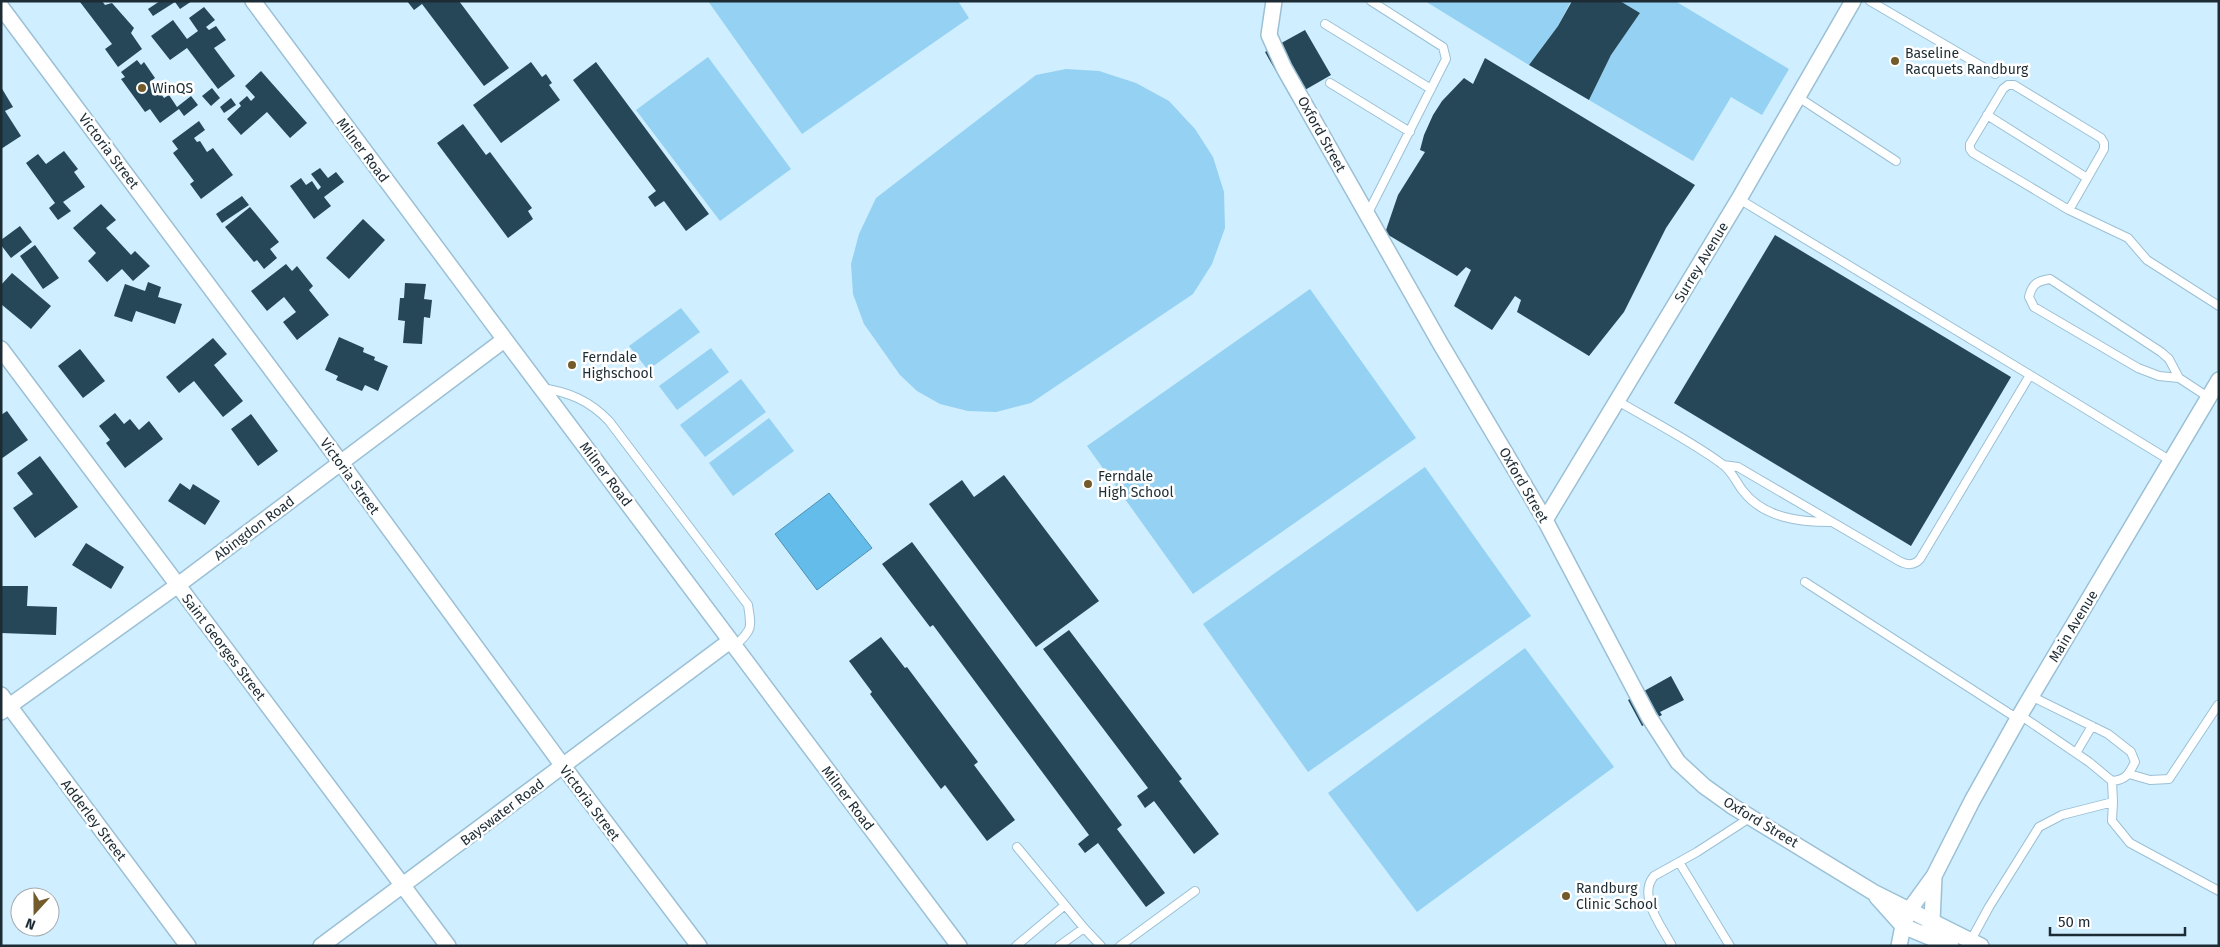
<svg xmlns="http://www.w3.org/2000/svg" width="2220" height="947" font-family="'Fira Sans',sans-serif">
<style>
.green{fill:#94d1f2}
.water{fill:#63bce9;stroke:#4e91b3}
.building{fill:#254758}
.lines{fill:none;stroke-linecap:round;stroke-linejoin:round}
.lane-casing{stroke:#9bc0d5;stroke-width:10}
.street-casing{stroke:#9bc0d5;stroke-width:18}
.lane{stroke:#fff;stroke-width:8}
.street{stroke:#fff;stroke-width:15}
.poi-dot{fill:#735b2b;stroke:#fff;stroke-width:2}
.labels{text-anchor:middle;stroke-width:5;stroke-linejoin:round;paint-order:stroke}
.poi-label{font-size:14px;fill:#1d2c34;stroke:#fff;text-anchor:start}
.street-label{font-size:14px;fill:#1d2c34;stroke:#fff}
</style>
<rect width="100%" height="100%" fill="#cfeeff"/>
<path class="green" d="M708,1H958L969,18L802,134Z
M1425,1H1571L1558,26L1529,65Z
M1620,1H1675L1789,69L1762,115L1731,97L1693,161L1589,100L1611,55L1640,13Z
M708,57L791,169L720,221L636,110Z
M1066,69L1099,71L1136,83L1169,101L1195,129L1213,157L1224,192L1225,228L1212,264L1193,294L1031,403L996,412L968,411L940,404L917,391L900,375L864,324L853,294L851,264L859,234L876,198L1036,75Z
M1310,289L1416,438L1193,594L1087,446Z
M681,308L700,332L648,370L629,346Z
M711,348L729,372L677,410L659,386Z
M741,379L766,412L705,457L680,425Z
M769,418L794,451L733,496L709,463Z
M1425,467L1531,616L1308,772L1203,624Z
M1525,648L1614,767L1417,912L1328,793Z"/>
<path class="water" d="M829,493L872,548L817,590L775,534Z"/>
<path class="building" d="M82,1H102L105,5L112,3L134,28L131,33L142,49L118,67L105,49L112,44L80,2Z
M160,1H192L180,9L175,2L153,16L148,9Z
M407,1H459L509,68L484,86L422,4L414,10Z
M1572,1H1620L1640,13L1611,55L1589,100L1529,65L1558,26Z
M204,7L215,20L206,27L209,30L216,26L226,40L214,48L235,76L218,89L187,48L170,60L151,36L173,20L187,39L198,31L189,18Z
M1305,30L1331,75L1291,98L1265,52Z
M1485,58L1695,185L1666,228L1624,312L1589,356L1517,312L1521,300L1515,296L1492,330L1454,306L1471,270L1466,267L1457,276L1385,233L1398,195L1425,152L1420,150L1424,135L1433,115L1442,101L1464,78L1473,84Z
M137,60L141,65L144,62L155,78L151,81L164,98L169,95L177,107L191,96L198,105L184,116L179,109L160,123L150,109L145,112L121,79L125,77L121,72Z
M531,62L542,77L546,74L552,83L549,85L560,100L501,143L473,105Z
M596,62L709,214L686,231L664,201L655,207L648,197L656,191L573,80Z
M261,71L307,123L290,138L267,112L241,135L227,119L241,106L239,103L247,96L251,101L255,97L245,86Z
M1,87L13,107L5,111L21,136L1,149Z
M212,88L220,98L211,106L202,96Z
M231,98L236,105L224,113L220,107Z
M199,121L205,130L194,138L197,142L200,141L207,152L213,148L233,175L201,199L190,184L194,181L173,153L178,149L172,141Z
M463,124L486,155L490,152L532,208L528,211L533,219L508,238L437,143Z
M64,151L78,169L74,172L85,187L63,202L71,211L58,220L49,208L55,203L26,163L38,154L46,164Z
M320,168L328,178L336,172L344,182L324,197L331,206L314,219L290,186L301,178L306,185L312,181L318,190L321,187L311,174Z
M242,196L249,205L222,223L216,214Z
M101,204L116,220L106,228L131,255L135,251L150,266L133,281L122,269L107,282L88,261L96,253L73,228Z
M250,207L279,242L270,249L277,258L264,269L257,260L254,262L225,227Z
M363,219L385,240L349,279L326,258Z
M20,226L32,242L11,258L1,245V240Z
M1775,235L2011,377L1911,546L1674,403Z
M35,245L59,278L43,289L20,256Z
M286,264L292,271L297,266L313,286L309,290L329,315L297,340L283,322L296,312L284,297L267,311L251,291Z
M12,273L51,306L31,329L1,304V285Z
M148,282L161,287L158,297L182,304L175,324L136,311L132,322L114,316L125,284L145,291Z
M405,283L426,284L424,299L432,300L430,318L424,317L422,344L403,343L405,321L398,320L400,298H404Z
M339,337L364,348L363,352L375,357L374,360L388,366L378,391L365,385L362,391L336,380L338,376L325,370Z
M213,338L227,354L214,365L243,401L223,417L194,381L179,393L166,377Z
M80,349L105,381L83,398L58,366Z
M7,411L28,440L1,459V415Z
M115,413L124,424L130,419L139,430L149,421L163,439L125,468L106,443L110,440L99,426Z
M251,414L278,451L258,466L231,429Z
M40,456L78,507L35,538L13,508L33,494L17,473Z
M1004,475L1099,601L1036,647L929,504L962,480L974,497Z
M180,483L190,490L193,484L220,501L205,525L168,501Z
M912,542L1122,825L1117,829L1165,893L1146,907L1098,843L1085,853L1078,844L1089,835L933,625L930,627L882,564Z
M86,543L124,567L111,589L72,565Z
M1,586H28L27,606L57,607L56,635L1,633Z
M1069,630L1182,779L1179,781L1219,834L1194,854L1154,801L1145,808L1137,796L1148,788L1043,649Z
M881,637L905,668L907,667L978,762L974,765L1015,820L987,841L945,785L941,789L870,694L872,692L849,661Z
M1671,676L1684,700L1660,712L1662,715L1642,726L1628,700Z"/>
<g class="lines">
<g class="lane-casing">
<path id="lane" d="M1870,1L1995,74
M1325,24L1431,89
M1330,83L1410,132
M1798,97L1896,161
M1987,115L2087,178
M2069,210L2104,149V143L2101,138L2014,85H2008L2003,89L1970,144V149L1973,153L2069,210L2128,238L2147,260L2219,306
M1367,215L1446,59L1443,47L1371,1
M2030,375L2171,461
M2179,378L2159,376L2138,368L2034,307L2029,297C2032,284 2037,281 2050,279L2161,352L2169,359L2179,378L2208,397
M542,388C569,392 590,401 609,421L748,605C752,630 752,629 734,647
M1616,400C1650,420 1691,441 1722,464C1732,471 1736,482 1743,491C1764,518 1799,522 1831,522
M1723,465L1738,467L1899,561C1906,565 1914,566 1920,559L2030,375L1739,199
M1805,582L2018,719
M2020,715L2089,762L2112,781C2126,780 2129,774 2135,762L2131,752L2108,734L2031,696
M2076,753L2092,726
M2129,774L2150,780L2169,779L2218,705
M2113,802L2112,821L2130,843L2219,891
M1679,862L1730,946
M1084,928L1101,946
M1971,940L1989,907L2039,827L2062,815L2113,802L2112,781
M1016,946L1065,905L1017,847
M1059,946L1084,928L1065,905
M1120,946L1195,891
M1672,946C1662,927 1637,896 1654,876L1697,852L1751,817"/>
</g>
<g class="street-casing">
<path id="street" d="M253,1C487,317 723,631 959,946
M1274,1L1269,35L1284,68L1440,343L1545,520L1649,717L1678,762L1704,786L1732,806L1873,892L1981,946
M1,7L341,463L563,766L699,946
M1,349L448,946
M1545,520L1739,199L1853,1
M1,695L188,946
M1,712L178,585L504,340
M1877,897L1903,926L1951,946
M1929,929L1932,921L1934,876
M321,946L730,641
M1899,946L1903,926L1910,909L1934,876L1972,801L2020,715L2219,380"/>
</g>
<use href="#lane" class="lane"/>
<use href="#street" class="street"/>
</g>
<g class="poi-dot">
<circle cx="1895" cy="61" r="5"/>
<circle cx="142" cy="88" r="5"/>
<circle cx="572" cy="365" r="5"/>
<circle cx="1088" cy="484" r="5"/>
<circle cx="1566" cy="896" r="5"/>
</g>
<g class="labels">
<g class="poi-label">
<text x="1905" y="58">Baseline<tspan x="1905" dy="16">Racquets Randburg</tspan></text>
<text x="152" y="93">WinQS</text>
<text x="582" y="362">Ferndale<tspan x="582" dy="16">Highschool</tspan></text>
<text x="1098" y="481">Ferndale<tspan x="1098" dy="16">High School</tspan></text>
<text x="1576" y="893">Randburg<tspan x="1576" dy="16">Clinic School</tspan></text>
</g>
<g class="street-label">
<text transform="translate(1322 134) rotate(61)" y="5">Oxford Street</text>
<text transform="translate(363 150) rotate(53)" y="5">Milner Road</text>
<text transform="translate(109 151) rotate(53)" y="5">Victoria Street</text>
<text transform="translate(1701 262) rotate(-59)" y="5">Surrey Avenue</text>
<text transform="translate(606 474) rotate(53)" y="5">Milner Road</text>
<text transform="translate(350 476) rotate(54)" y="5">Victoria Street</text>
<text transform="translate(1524 485) rotate(60)" y="5">Oxford Street</text>
<text transform="translate(254 528) rotate(-37)" y="5">Abingdon Road</text>
<text transform="translate(2073 626) rotate(-59)" y="5">Main Avenue</text>
<text transform="translate(224 647) rotate(53)" y="5">Saint Georges Street</text>
<text transform="translate(848 798) rotate(53)" y="5">Milner Road</text>
<text transform="translate(590 803) rotate(53)" y="5">Victoria Street</text>
<text transform="translate(502 812) rotate(-37)" y="5">Bayswater Road</text>
<text transform="translate(94 820) rotate(53)" y="5">Adderley Street</text>
<text transform="translate(1761 822) rotate(31)" y="5">Oxford Street</text>
</g>
</g>
<rect width="2220" height="947" fill="none" stroke="#1d2c34" stroke-width="5"/>
<g transform="translate(35 912) rotate(201)"><circle r="24" fill="#ffffff" stroke="#a5abae"/>
<path d="M0-4L9 19L0 12L-9 19Z" fill="#735b2b"/>
<text y="-8" font-size="14" font-weight="bold" text-anchor="middle" fill="#1d2c34">N</text>
</g>
<path d="M2050 927v8h135v-8" fill="none" stroke="#1d2c34" stroke-width="2.5"/>
<text x="2058" y="927" font-size="15" fill="#1d2c34" stroke="#ffffff" stroke-width="4" paint-order="stroke">50 m</text>
</svg>
